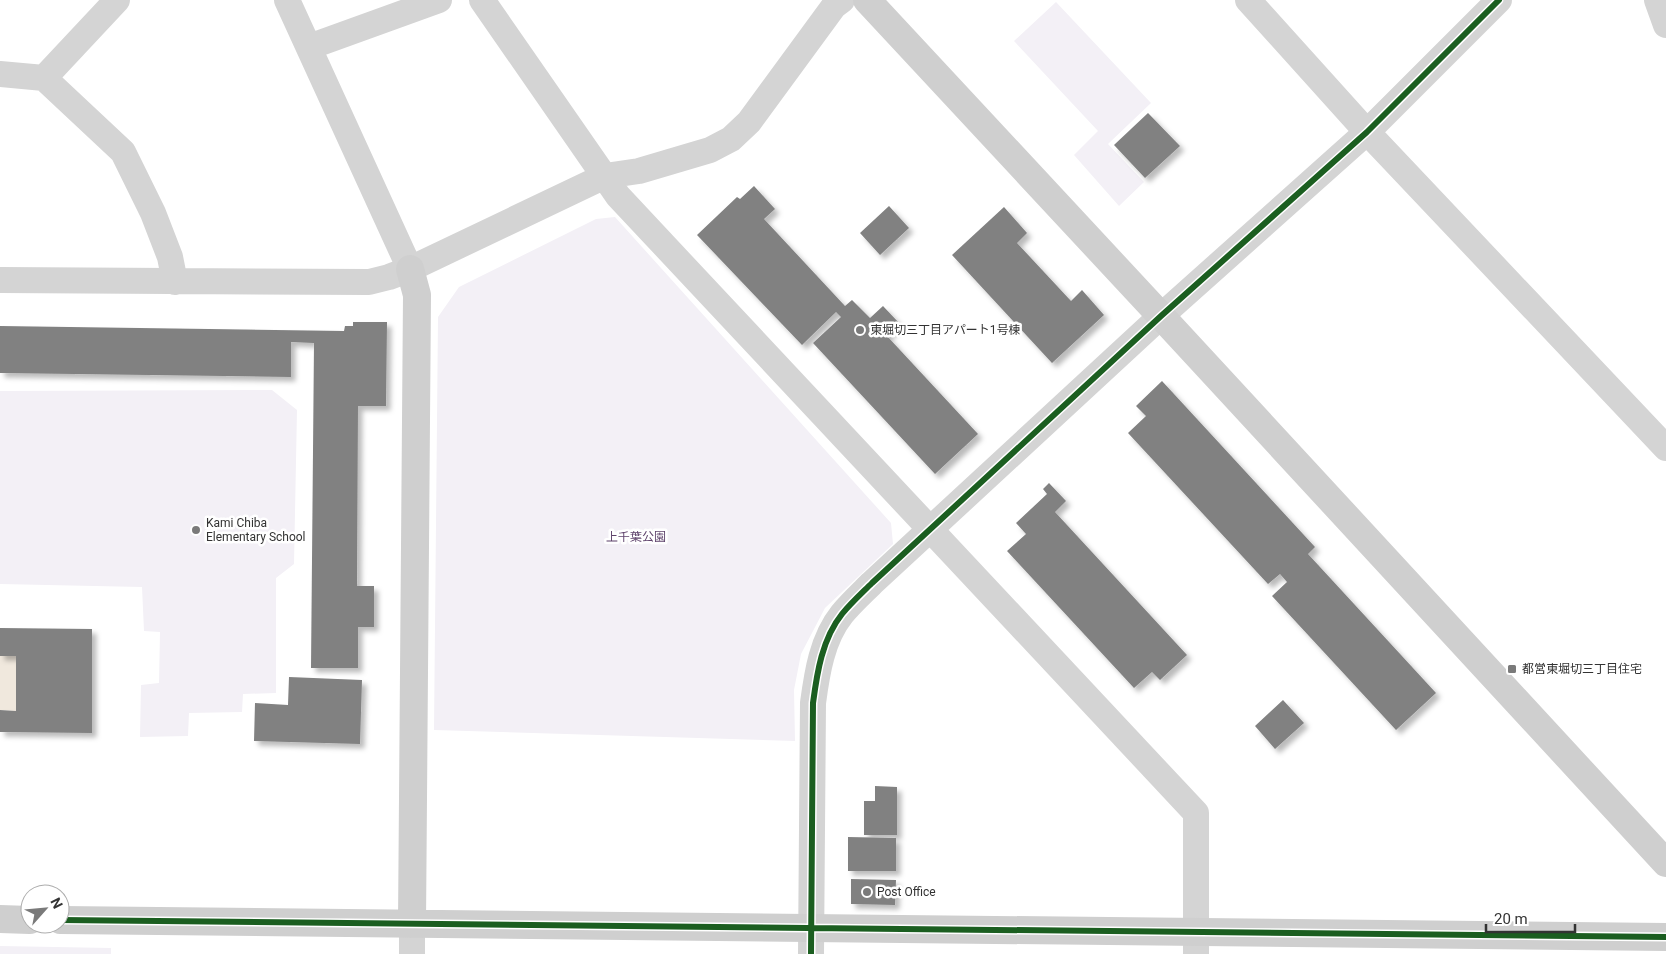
<svg xmlns="http://www.w3.org/2000/svg" width="1666" height="954" font-family="Roboto,'Noto Sans JP',sans-serif">
<style>
.green{fill:#f3f0f6}
.water{fill:#f0e8dd}
.building{fill:#818181;filter:url(#shadow)}
.lines{fill:none;stroke-linecap:round;stroke-linejoin:round}
.street{stroke:#d4d4d4;stroke-width:26}
.secondary{stroke:#cfcfcf;stroke-width:28}
.cycleway-casing{stroke:#fff;stroke-width:9}
.cycleway{stroke:#1b5e20;stroke-width:6}
.poi-dot{fill:#7a7a7a;stroke:#fff;stroke-width:2}
.labels{text-anchor:middle;stroke-width:5;stroke-linejoin:round;paint-order:stroke}
.poi-label{font-size:12px;fill:#333;stroke:#fff;text-anchor:start}
.park-label{font-size:12px;fill:#5f436c;stroke:#fff}
</style>
<defs>
<filter id="shadow"><feDropShadow dx="4.5" dy="4.5" stdDeviation="2.5" flood-color="#0004"/></filter>
</defs>
<rect width="100%" height="100%" fill="#fff"/>
<path class="green" d="M1056,2L1151,103L1108,144L1144,182L1119,206L1074,155L1098,131L1014,41Z
M615,217L891,523L893,544L825,608L801,654L794,690L795,741L434,730L438,317L459,287L596,219Z
M272,390L297,410L294,564L276,578V693L243,694L242,712L189,713L188,736L140,737L141,685L159,683L160,632L144,631L142,587L0,584V391Z
M0,946L111,948V954H0Z"/>
<path class="water" d="M0,656H16V711L0,710Z"/>
<path class="building" d="M1148,113L1180,146L1145,178L1114,145Z
M754,186L775,209L764,219L845,306L852,300L870,318L883,306L900,324L887,336L978,434L935,474L813,343L841,317L836,312L802,345L697,235L737,197L740,199Z
M889,206L909,228L880,255L860,233Z
M1004,207L1027,233L1017,243L1071,301L1082,290L1104,315L1052,363L952,255Z
M353,322H387L386,406H358L357,586H374V627H358V668H311L314,343L291,342V377L0,373V326L344,331L345,326H353Z
M1162,381L1315,547L1308,554L1436,693L1396,730L1272,596L1287,582L1280,574L1268,584L1128,433L1146,416L1136,406Z
M1049,483L1066,501L1055,512L1187,655L1160,680L1152,672L1134,688L1007,551L1026,534L1016,523L1047,494L1043,489Z
M0,628L92,629V733L0,732V710L16,711V656H0Z
M289,677L362,680L360,744L254,741L255,703L288,705Z
M1283,700L1304,723L1275,749L1255,726Z
M875,786L897,787V835H864V801H875Z
M848,837L896,838V871H848Z
M851,879L896,880L895,905L851,904Z"/>
<g class="lines">
<path class="street" d="M287,0L410,269
M482,0L618,196L1196,813V954
M1248,0L1367,132L1666,448
M1657,0L1666,25
M309,47L439,0
M0,74L44,78L117,0
M44,78L123,152L153,213L170,257L175,282
M0,280L369,282L389,277L410,269L605,176L639,171L710,150L731,139L749,122L834,6L842,0
M412,954V924
M811,954L813,703C817,673 822,639 842,614C851,603 862,593 872,583L1161,316L1367,132L1499,0"/>
<path class="secondary" d="M867,0L1161,316L1666,863
M410,269L417,295L412,924
M0,919L30,920
M60,920L1666,937"/>
<g class="cycleway-casing">
<path id="cycleway" d="M60,920L1666,937
M811,954L813,703C817,673 822,639 842,614C851,603 862,593 872,583L1161,316L1367,132L1499,0"/>
</g>
<use href="#cycleway" class="cycleway"/>
</g>
<g class="poi-dot">
<circle cx="860" cy="330" r="5"/>
<circle cx="196" cy="530" r="5"/>
<rect x="1507" y="664" width="10" height="10" rx="2.5"/>
<circle cx="867" cy="892" r="5"/>
</g>
<g class="labels">
<g class="poi-label">
<text x="870" y="334">東堀切三丁目アパート1号棟</text>
<text x="206" y="527">Kami Chiba<tspan x="206" dy="14">Elementary School</tspan></text>
<text x="1522" y="673">都営東堀切三丁目住宅</text>
<text x="877" y="896">Post Office</text>
</g>
<g class="park-label">
<text x="636" y="541">上千葉公園</text>
</g>
</g>
<g transform="translate(45 909) rotate(63)"><circle r="24" fill="#ffffff" stroke="#adadad"/>
<path d="M0-4L9 19L0 12L-9 19Z" fill="#7a7a7a"/>
<text y="-8" font-size="14" font-weight="bold" text-anchor="middle" fill="#333333">N</text>
</g>
<path d="M1486 924v8h89v-8" fill="none" stroke="#333333" stroke-width="2.5"/>
<text x="1494" y="924" font-size="15" fill="#333333" stroke="#ffffff" stroke-width="4" paint-order="stroke">20 m</text>
</svg>
